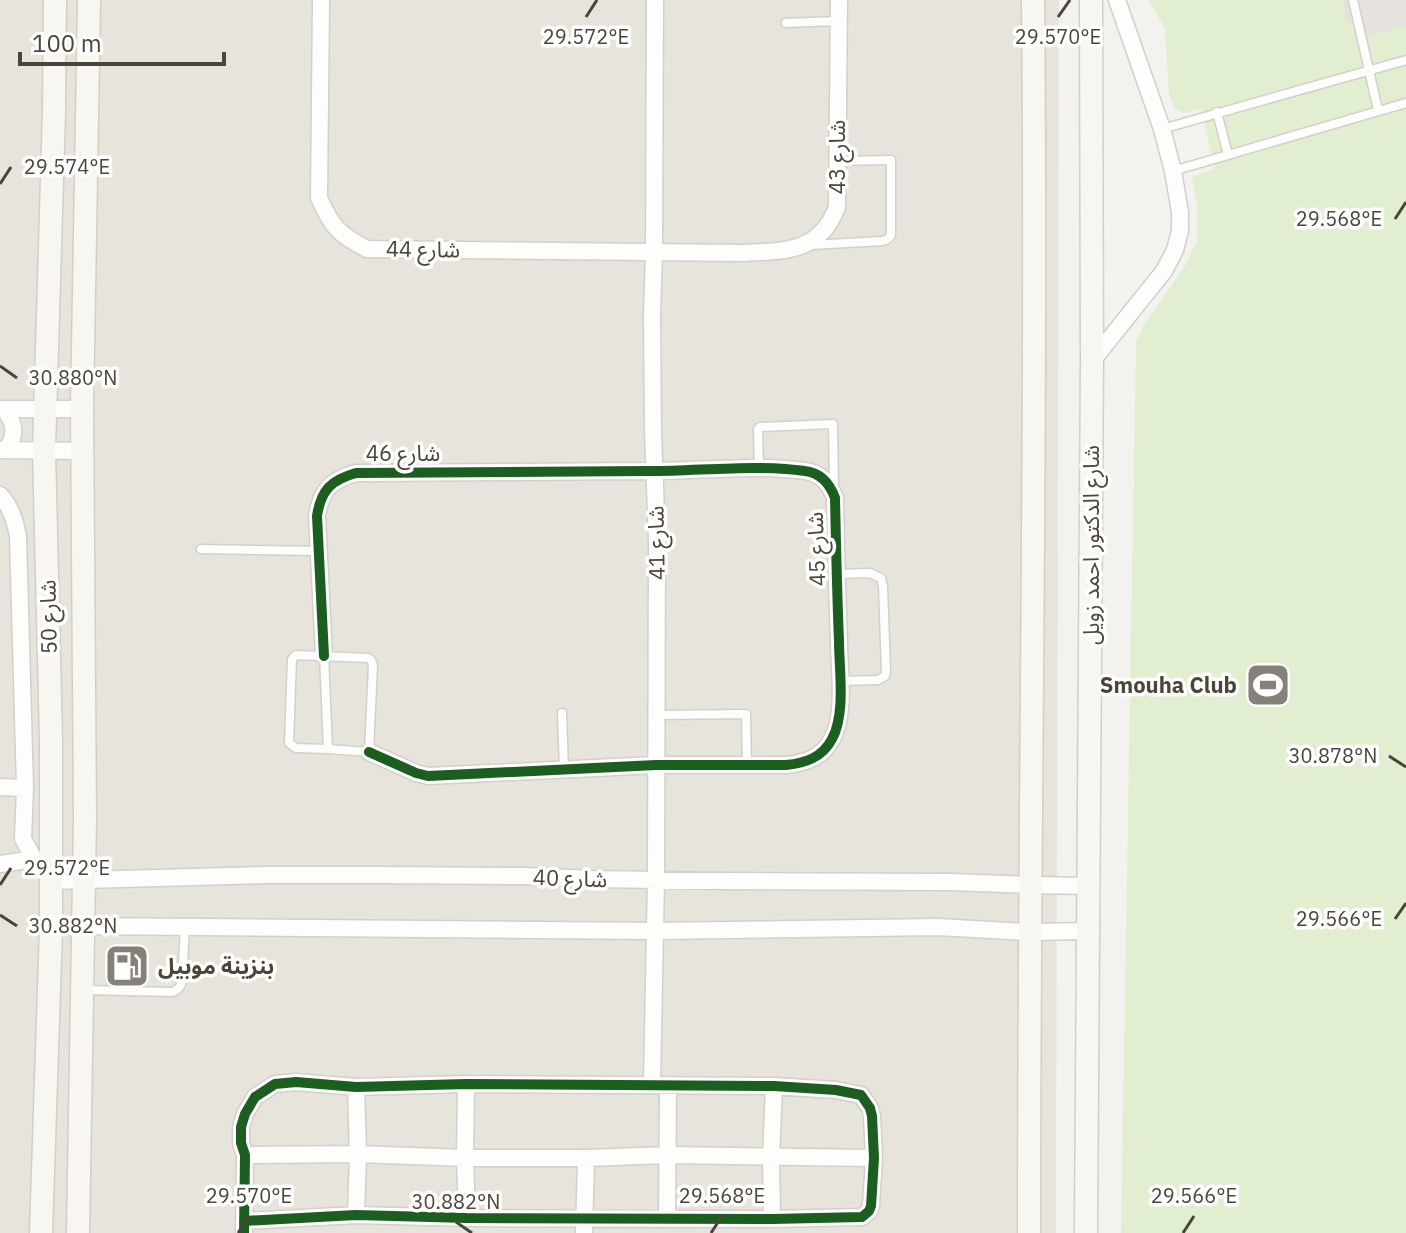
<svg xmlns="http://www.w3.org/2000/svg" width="1406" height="1233" font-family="'IBM Plex Sans','Noto Sans Arabic',sans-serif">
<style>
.residential{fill:#e7e4dc}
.green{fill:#e1eecf}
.parking{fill:#e6e3df}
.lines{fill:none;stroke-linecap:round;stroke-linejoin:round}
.lane-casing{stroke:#d2d0cb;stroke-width:11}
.street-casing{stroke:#d2d0cb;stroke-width:19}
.secondary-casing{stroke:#d3cfc5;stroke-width:25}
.lane{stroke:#fdfdfc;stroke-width:8}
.street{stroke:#fdfdfc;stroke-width:16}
.secondary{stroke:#f7f6f1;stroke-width:22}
.cycleway-casing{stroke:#fff;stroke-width:15}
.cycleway{stroke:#1b5e20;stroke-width:10}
.ticks{fill:none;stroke:#4b4439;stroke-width:3}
.labels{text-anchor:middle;stroke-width:7;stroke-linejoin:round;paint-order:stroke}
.street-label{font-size:22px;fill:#4b4439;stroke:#fff}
.poi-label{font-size:22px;font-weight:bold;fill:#4b4439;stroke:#fff;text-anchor:end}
.ticks-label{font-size:20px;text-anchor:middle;fill:#4b4439;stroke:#fff;stroke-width:7;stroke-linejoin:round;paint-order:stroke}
</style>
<rect width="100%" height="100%" fill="#f4f2ee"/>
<path class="residential" d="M0,0H1059L1056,1233H0Z"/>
<path class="green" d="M1148,0H1406V1233H1121L1136,342L1144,325L1185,266L1197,241V206L1192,177L1215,168L1201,109L1185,113L1175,109L1169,95L1165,28Z"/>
<path class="parking" d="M1342,0H1406V26L1361,38L1358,25H1347Z"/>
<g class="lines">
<g class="lane-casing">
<path id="lane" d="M1353,0L1378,110
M786,23L838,21
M1217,112L1228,155
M1162,129L1406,60
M1173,171L1406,103
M811,245L883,241L888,239L891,235V160L838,161
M759,469L758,429L760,427L833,424L834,489
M201,549L319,551
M837,574L870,573L881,578L883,586L886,672L885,676L878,680L840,681
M324,656L328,749L369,752L373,665L371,660L368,658L296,655L292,659L289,743L296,748L328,749
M562,713L564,769
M657,715L746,714L747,764
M83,990L173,992L179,988L182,982L185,927"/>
</g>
<g class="street-casing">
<path id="street" d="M321,0L319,198C332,227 338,234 367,249L742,253C784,251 820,253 837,207L839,0
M1092,361L1164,271L1175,250L1180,231V212L1173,171L1162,129L1117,0
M0,409H82
M3,409C16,422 17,437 5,450
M0,450L83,451
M0,495C11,507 15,521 18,536L25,788L23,839L34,859L50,867
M324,656L317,516C321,490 331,480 356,473C455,472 553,472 651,471C699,471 758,464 805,471C821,473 830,484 835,498C836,546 837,593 839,641C839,669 846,714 832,739C822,758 805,763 786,765H656L428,776L416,773L369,752
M0,787L25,788
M0,864L34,859
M50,881L265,875H380L525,876L593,879L730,881L950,882L1030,885L1089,886
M51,928L84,926L655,931L938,927L1029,932L1088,931
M466,1084L465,1158L467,1218
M652,1085L656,880L657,541L653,431L652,315L654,252L655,0
M356,1087L358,1154L356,1215
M245,1155L358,1154L465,1158H586L667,1155L874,1158
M667,1219L668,1085
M772,1219L771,1158L774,1086
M244,1233L245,1155L241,1143V1127L245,1114L255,1097L275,1084L296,1082L356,1087L466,1084L774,1086L836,1090L861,1095L870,1108L872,1116L874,1158L871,1206L869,1211L862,1217L772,1219L467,1218L356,1215L244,1221
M584,1233L586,1158"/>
</g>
<g class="secondary-casing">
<path id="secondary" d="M41,1233L51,928V740L44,450L54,112L55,0
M78,1233L85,819L82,409L89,0
M1029,1233C1029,822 1037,411 1033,0
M1086,1233L1092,361L1091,0"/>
</g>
<use href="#lane" class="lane"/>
<use href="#street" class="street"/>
<use href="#secondary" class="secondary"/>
<g class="cycleway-casing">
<path id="cycleway" d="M324,656L317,516C321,490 331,480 356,473C455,472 553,472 651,471C699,471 758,464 805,471C821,473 830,484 835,498C836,546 837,593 839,641C839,669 846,714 832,739C822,758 805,763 786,765H656L428,776L416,773L369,752
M244,1233L245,1155L241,1143V1127L245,1114L255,1097L275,1084L296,1082L356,1087L466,1084L774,1086L836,1090L861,1095L870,1108L872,1116L874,1158L871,1206L869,1211L862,1217L772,1219L467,1218L356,1215L244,1221"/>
</g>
<use href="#cycleway" class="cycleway"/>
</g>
<path class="ticks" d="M586,17L597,0M1058,17L1070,0M0,184L11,167M1395,219L1406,202M0,366L17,378M1389,756L1406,767M0,885L11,868M0,915L17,926M1395,919L1406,903M456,1222L472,1233M238,1233L249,1216M711,1233L722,1216M1183,1233L1194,1216"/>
<defs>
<g id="stadium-square" transform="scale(2.3)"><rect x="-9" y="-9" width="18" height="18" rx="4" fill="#868178" stroke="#fff"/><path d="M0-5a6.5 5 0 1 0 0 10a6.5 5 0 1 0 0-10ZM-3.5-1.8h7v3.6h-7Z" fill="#fff"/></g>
<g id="fuel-square" transform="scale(2.3)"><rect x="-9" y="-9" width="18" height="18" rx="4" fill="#868178" stroke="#fff"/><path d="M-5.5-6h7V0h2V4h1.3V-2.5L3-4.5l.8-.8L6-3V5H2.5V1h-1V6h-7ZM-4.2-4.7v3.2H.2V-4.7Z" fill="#fff"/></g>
</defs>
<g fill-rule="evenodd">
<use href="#stadium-square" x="1268" y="685"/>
<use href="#fuel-square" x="127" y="966"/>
</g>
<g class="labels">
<g class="street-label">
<text transform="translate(837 157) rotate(-90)" y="8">شارع 43</text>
<text transform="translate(423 249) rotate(1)" y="8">شارع 44</text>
<text x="403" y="461">شارع 46</text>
<text transform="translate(656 543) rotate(-91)" y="8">شارع 41</text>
<text transform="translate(1091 545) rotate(-90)" y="8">شارع الدكتور احمد زويل</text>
<text transform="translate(816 549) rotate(-92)" y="8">شارع 45</text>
<text transform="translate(48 617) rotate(-91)" y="8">شارع 50</text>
<text transform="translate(570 878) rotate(2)" y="8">شارع 40</text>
</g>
<g class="poi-label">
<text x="1237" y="693">Smouha Club</text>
<text x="158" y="974" text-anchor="start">بنزينة موبيل</text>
</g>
</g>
<g class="ticks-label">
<text x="586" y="44">29.572°E</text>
<text x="1058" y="44">29.570°E</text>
<text x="67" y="174">29.574°E</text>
<text x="1339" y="226">29.568°E</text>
<text x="73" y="385">30.880°N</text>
<text x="1333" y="763">30.878°N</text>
<text x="67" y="875">29.572°E</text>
<text x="1339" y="926">29.566°E</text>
<text x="73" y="933">30.882°N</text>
<text x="249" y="1203">29.570°E</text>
<text x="722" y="1203">29.568°E</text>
<text x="1194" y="1203">29.566°E</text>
<text x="456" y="1209">30.882°N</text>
</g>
<path d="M20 52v12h204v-12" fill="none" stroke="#4b4439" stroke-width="4"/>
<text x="32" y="52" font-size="24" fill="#4b4439" stroke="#ffffff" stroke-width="6" paint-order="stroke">100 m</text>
</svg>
